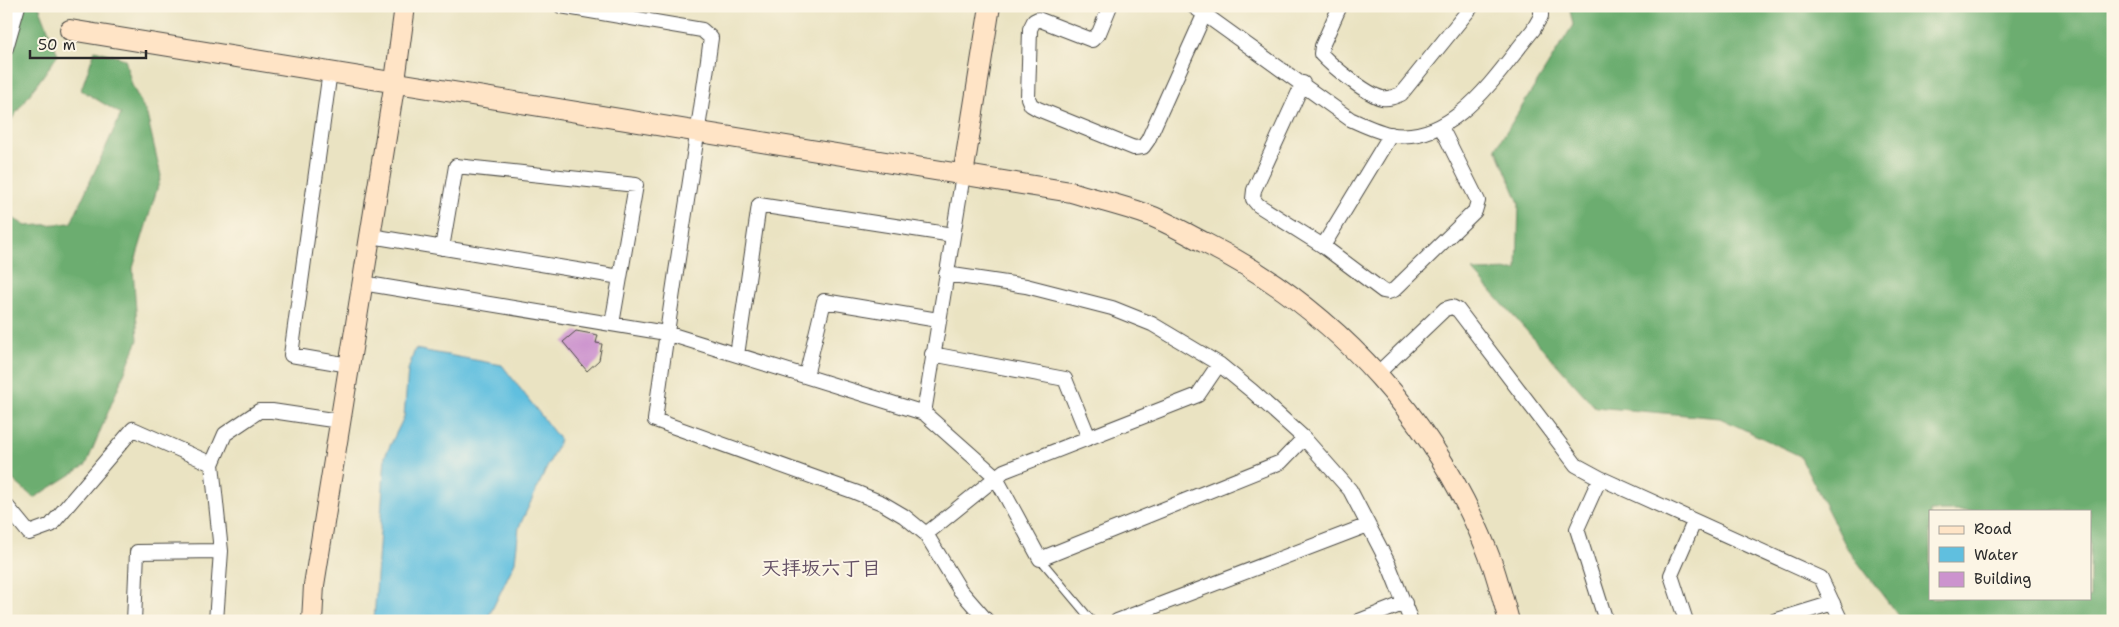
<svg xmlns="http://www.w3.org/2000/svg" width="2119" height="627" font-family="'Shantell Sans','Klee One',sans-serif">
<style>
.forest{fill:#6cad70;stroke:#4c6c4e;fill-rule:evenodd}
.water{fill:#60bfdf;stroke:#467585}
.building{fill:#cc93ce}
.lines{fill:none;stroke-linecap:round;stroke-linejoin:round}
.lane-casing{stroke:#484742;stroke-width:9}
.street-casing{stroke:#484742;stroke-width:16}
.secondary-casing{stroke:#484742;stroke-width:22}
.lane{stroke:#fff;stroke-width:7}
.street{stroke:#fff;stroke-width:14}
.secondary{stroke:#ffe4c6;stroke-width:20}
.labels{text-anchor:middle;stroke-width:4;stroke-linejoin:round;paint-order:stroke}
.neighbourhood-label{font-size:20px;font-weight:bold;fill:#634f64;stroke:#fcf5e5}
</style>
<rect width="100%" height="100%" fill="#fcf5e5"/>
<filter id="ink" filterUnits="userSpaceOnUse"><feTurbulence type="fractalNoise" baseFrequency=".02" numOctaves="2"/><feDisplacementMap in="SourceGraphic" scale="10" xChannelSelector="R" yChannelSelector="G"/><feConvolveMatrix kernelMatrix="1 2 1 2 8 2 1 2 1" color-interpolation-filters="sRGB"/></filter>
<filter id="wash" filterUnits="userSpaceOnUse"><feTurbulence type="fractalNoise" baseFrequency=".0096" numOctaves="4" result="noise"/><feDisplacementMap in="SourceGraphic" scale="20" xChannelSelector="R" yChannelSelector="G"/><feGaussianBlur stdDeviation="1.12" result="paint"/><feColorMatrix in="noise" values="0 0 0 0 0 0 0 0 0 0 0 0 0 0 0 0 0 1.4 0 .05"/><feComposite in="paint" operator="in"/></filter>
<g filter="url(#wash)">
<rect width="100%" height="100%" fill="#eae3c2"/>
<path class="forest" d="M6,6H39L58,55L6,127Z
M1569,6H2113V621H1902L1847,548L1800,456L1720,418L1595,407L1473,271L1517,270L1519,203L1496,148L1573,25ZM1930,511H2090V598H1930Z
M95,50L125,59L132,85L147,115L161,176L133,268L138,340L86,465L34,498L6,474V214L26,226L71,223L121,114L81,90Z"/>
<path class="water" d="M415,349L502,365L560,440L519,527L515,562L489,616L490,621H374L385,456L404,417L408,370Z"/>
<g id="blocks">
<path class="building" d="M576,331L598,335L596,343L602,344L599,360L587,371L563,342Z"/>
</g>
</g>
<g filter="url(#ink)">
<use href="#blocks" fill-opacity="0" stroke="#484742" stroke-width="1"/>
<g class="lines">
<g class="lane-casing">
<path id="lane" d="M1040,559L1092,621"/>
</g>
<g class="street-casing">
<path id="street" d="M561,6L702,30L711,38C694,165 671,292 655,420L855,492L882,503L904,516L926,534L960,590L987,621
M1110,6L1099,33L1092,40L1043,21L1038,19L1034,21L1030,29L1028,98L1031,105L1038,109L1134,148L1143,147L1148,140L1204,15
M1193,6L1350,119C1363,125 1376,131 1389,134C1454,147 1498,72 1533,30L1541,16V6
M1340,6L1322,46L1321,54C1332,66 1366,94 1382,98C1389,99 1394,97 1401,94L1472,6
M6,48L18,6
M330,71L291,355L349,365
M1303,83L1254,190L1253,199L1258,205L1323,246L1383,291L1388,292L1394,290L1475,211L1478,201L1441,127
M371,236L620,277
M1323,246L1391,134
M442,248L456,166L636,185L612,324
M946,274L1026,286L1112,308L1152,324L1219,364L1252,391L1304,438L1350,490L1388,563L1411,621
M362,283L666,333L924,413L995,476L1040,559L1281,462L1304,438
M932,354L1065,379L1089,438
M737,355L759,205L953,235
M1378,373L1445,309L1452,307L1458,310L1576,465L1600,478L1821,578L1841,621
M806,376L824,301L938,320
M924,413L963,175
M1600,478L1577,529L1606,621
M6,505L29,533L51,525L133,429L212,464
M926,534L1004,471L1198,395L1219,364
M134,621L137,552L221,551
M216,621L221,551L212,464L225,434L259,411H272L339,421
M1117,621L1368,525
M1359,621L1405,603
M1686,621L1671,575L1694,522
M1774,621L1833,603"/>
</g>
<g class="secondary-casing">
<path id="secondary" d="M70,30L1071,192C1097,200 1125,206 1151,216C1169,223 1187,234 1205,243C1339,310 1441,426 1493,566C1499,584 1504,603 1509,621
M963,175L990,6
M312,621L314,585L395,81L405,6"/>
</g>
<use href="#lane" class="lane"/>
<use href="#street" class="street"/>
<use href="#secondary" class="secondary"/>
</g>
</g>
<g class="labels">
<g class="neighbourhood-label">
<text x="821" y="575">天拝坂六丁目</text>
</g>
</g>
<rect width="2119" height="627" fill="none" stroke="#fcf5e5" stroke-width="25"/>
<rect x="1929" y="510" width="162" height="90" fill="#fcf5e5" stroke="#a8a49b"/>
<rect x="1939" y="526" width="25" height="8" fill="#ffe4c6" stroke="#a8a49b"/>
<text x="1974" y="534" font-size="15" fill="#2b2b2b">Road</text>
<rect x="1939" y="547" width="25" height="15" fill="#60bfdf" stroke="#a8a49b"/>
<text x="1974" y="560" font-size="15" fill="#2b2b2b">Water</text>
<rect x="1939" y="572" width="25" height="15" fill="#cc93ce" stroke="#a8a49b"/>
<text x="1974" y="584" font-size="15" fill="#2b2b2b">Building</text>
<path d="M30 50v8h116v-8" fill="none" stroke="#2b2b2b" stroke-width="2.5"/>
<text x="38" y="50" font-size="15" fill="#2b2b2b" stroke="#fcf5e5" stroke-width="4" paint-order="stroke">50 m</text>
</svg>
